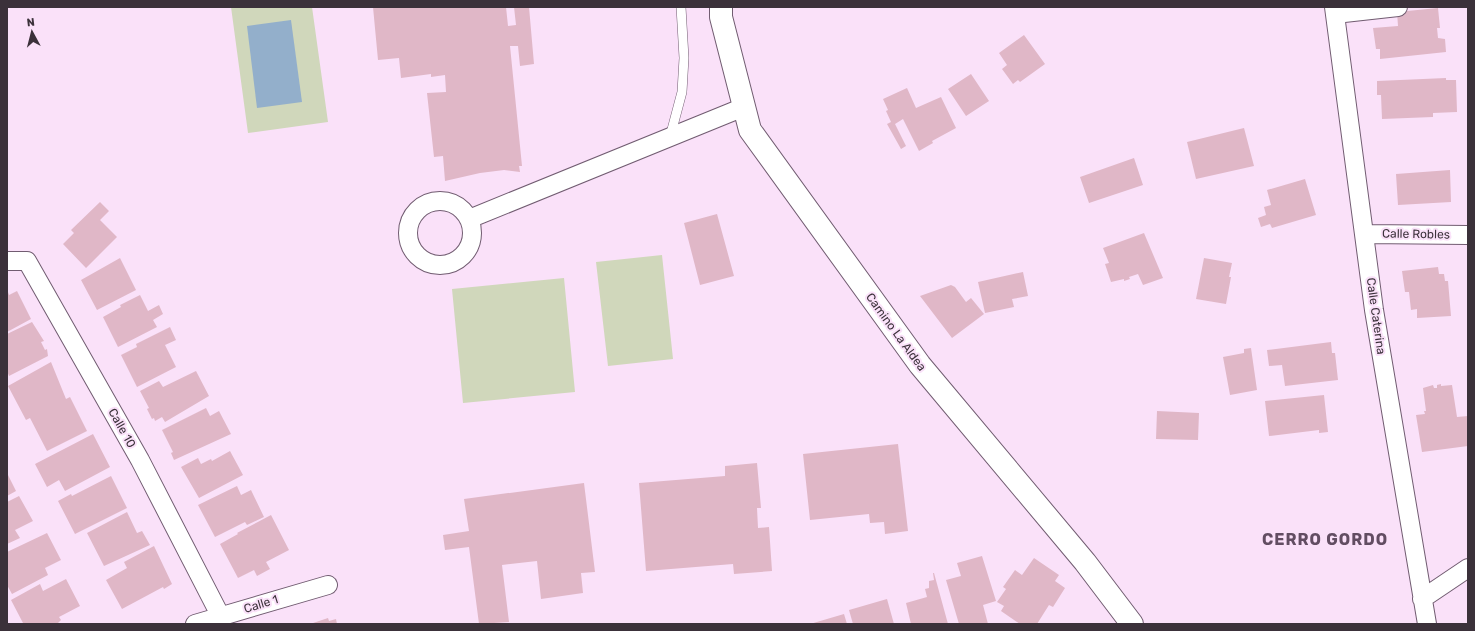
<svg xmlns="http://www.w3.org/2000/svg" width="1475" height="631" font-family="Rubik,sans-serif">
<style>
.green{fill:#d0d7bb}
.water{fill:#93afcb}
.building{fill:#e0b7c7}
.lines{fill:none;stroke-linecap:round;stroke-linejoin:round}
.service-casing{stroke:#715c71;stroke-width:10}
.minor-casing{stroke:#715c71;stroke-width:20}
.tertiary-casing{stroke:#715c71;stroke-width:24}
.service{stroke:#fff;stroke-width:9}
.minor{stroke:#fff;stroke-width:18}
.tertiary{stroke:#fff;stroke-width:22}
.labels{text-anchor:middle;stroke-width:4;stroke-linejoin:round;paint-order:stroke}
.street-label{font-size:12px;fill:#3b313a;stroke:#fae1f9}
.district-label{font-size:16px;font-weight:bold;letter-spacing:1px;fill:#624d62;stroke:#fae1f9}
</style>
<rect width="100%" height="100%" fill="#fae1f9"/>
<path class="green" d="M231,7H312L328,122L248,133Z
M662,255L673,359L608,366L596,262Z
M564,278L575,392L463,403L452,289Z"/>
<path class="water" d="M291,20L302,102L257,108L247,26Z"/>
<path class="building" d="M373,7H506L508,26L516,25L514,7H529L534,64L520,66L518,46H510L522,166H519L520,172L504,170L480,173L445,181L443,156L434,157L427,93L446,92L445,75L431,77V74L401,78L399,58L378,60Z
M1438,8L1440,28H1437L1438,38L1445,39L1446,52L1380,59V49H1376L1373,28L1398,26L1397,12Z
M1024,35L1045,64L1020,82L1018,80L1013,84L1002,69L1007,65L999,53Z
M971,74L989,101L966,116L948,89Z
M1446,78V80H1456L1457,112L1433,113V117L1382,119L1381,95H1377V81Z
M907,88L916,108L941,97L956,128L932,141L933,143L919,151L903,119L895,124L906,146L901,149L887,124L891,122L886,111L888,110L883,99Z
M1244,128L1254,166L1196,179L1187,142Z
M1134,158L1143,185L1089,203L1080,177Z
M1450,170L1451,202L1398,205L1396,174Z
M1305,179L1316,215L1272,228L1270,224L1261,227L1258,218L1266,215L1264,207L1271,205L1267,190Z
M100,202L109,211L100,220L117,237L86,268L63,244L74,233L71,230Z
M717,214L734,276L700,285L684,223Z
M1144,233L1163,278L1143,285L1138,274L1129,277L1130,279L1124,281V279L1111,282L1105,264L1109,263L1103,248Z
M120,258L136,290L97,310L81,280Z
M1204,258L1232,263L1229,277H1231L1226,304L1196,299Z
M1438,267L1439,274H1444L1445,281H1448L1451,316L1417,318V309L1411,310L1409,292H1405L1402,271Z
M1023,272L1028,296L1012,299L1014,307L985,313L978,282Z
M951,285L955,287L966,302L971,298L984,314L952,338L920,296Z
M7,289L9,295L17,291L31,319L7,332Z
M140,295L148,311L159,305L163,314L153,320L157,327L118,347L103,317L121,307L120,305Z
M32,322L44,341L41,342L45,350L47,349L48,356L9,376L7,371V334Z
M170,327L176,340L165,345L176,367L137,387L121,355L137,347L136,344Z
M1331,342L1332,353H1335L1338,380L1285,386L1282,365L1269,366L1267,350Z
M1251,348L1257,390L1230,395L1223,357L1244,353V349Z
M51,362L66,399L70,397L87,431L47,451L30,418L26,420L8,386Z
M196,371L209,396L165,422L162,417L155,421L154,418L152,419L147,409L149,408L140,391L159,381L163,387Z
M1441,384V386L1452,385L1457,417L1468,416V446L1422,452L1416,415L1425,414L1424,411H1426L1423,388L1433,385L1434,388H1437V385Z
M1324,395L1328,432L1319,433V430L1269,436L1265,401Z
M206,408L210,416L219,411L231,434L174,460L171,453L173,452L162,430Z
M1157,411L1199,413L1198,440L1156,439Z
M93,434L110,467L65,491L59,480L47,487L35,464Z
M898,444L908,531L885,534L884,522L870,523L869,514L810,520L803,454Z
M230,451L243,475L199,498L181,467L198,458L201,464L211,459L212,461Z
M757,463L761,508H757L758,528L769,527L772,571L734,574L733,564L646,571L639,483L725,476V466Z
M7,473L16,491L7,496Z
M111,476L127,508L75,534L58,501L71,494L72,496Z
M584,483L595,572L581,573L583,593L541,599L537,561L502,565L509,622L479,624L469,547L445,550L443,535L469,531L464,499Z
M237,486L241,495L251,490L264,517L247,525L245,522L215,537L198,505Z
M19,496L33,521L15,530L20,538L7,544V502Z
M127,512L137,533L142,531L150,545L104,566L87,533Z
M271,515L289,550L266,562L270,569L257,576L254,570L238,578L220,544L238,534L237,533Z
M47,533L61,560L45,568L48,575L12,594L7,585V552Z
M154,546L172,584L164,589L163,587L122,609L106,580L127,568L124,562Z
M982,556L996,601L983,605L988,624H959L946,580L961,576L957,563Z
M1034,558L1059,575L1055,581L1065,588L1053,607L1049,605L1037,624H1020L1001,611L1004,606L997,602L1006,589L1003,587L1015,570L1022,575Z
M933,573H934L948,624H911L906,603L927,597L925,589L929,588V581L934,580Z
M66,579L80,606L59,617L61,620L57,624L23,623L11,600L40,584L43,591Z
M887,599L894,624H853L849,610Z
M844,614L847,624H810Z
M328,618L329,621L336,619L337,624H310Z"/>
<g class="lines">
<g class="service-casing">
<path id="service" d="M670,137L682,92L684,58L681,7"/>
</g>
<g class="minor-casing">
<path id="minor" d="M1334,7L1374,310L1427,624
M1335,14L1398,7
M408 233a32 32 0 1 1 64 0a32 32 0 1 1-64 0Z
M469,219L744,107
M1365,234L1468,235
M7,261H27L140,460L221,617
M1422,599L1468,568
M195,624L328,585"/>
</g>
<g class="tertiary-casing">
<path id="tertiary" d="M721,7V17L750,130L920,365L1085,562L1132,624"/>
</g>
<use href="#service" class="service"/>
<use href="#minor" class="minor"/>
<use href="#tertiary" class="tertiary"/>
</g>
<g class="labels">
<g class="street-label">
<text transform="translate(1416 234) rotate(1)" y="4">Calle Robles</text>
<text transform="translate(1376 316) rotate(82)" y="4">Calle Caterina</text>
<text transform="translate(896 332) rotate(54)" y="4">Camino La Aldea</text>
<text transform="translate(122 428) rotate(61)" y="4">Calle 10</text>
<text transform="translate(261 604) rotate(-17)" y="4">Calle 1</text>
</g>
<g class="district-label">
<text x="1325" y="545">CERRO GORDO</text>
</g>
</g>
<rect width="1475" height="631" fill="none" stroke="#3b313a" stroke-width="16"/>
<g transform="translate(32 32) rotate(353)" stroke="#fae1f9" stroke-width="3" paint-order="stroke">
<path d="M0-3L7 15L0 10L-7 15Z" fill="#3b313a"/>
<text y="-6" font-size="11" font-weight="bold" text-anchor="middle" fill="#3b313a">N</text>
</g>
</svg>
